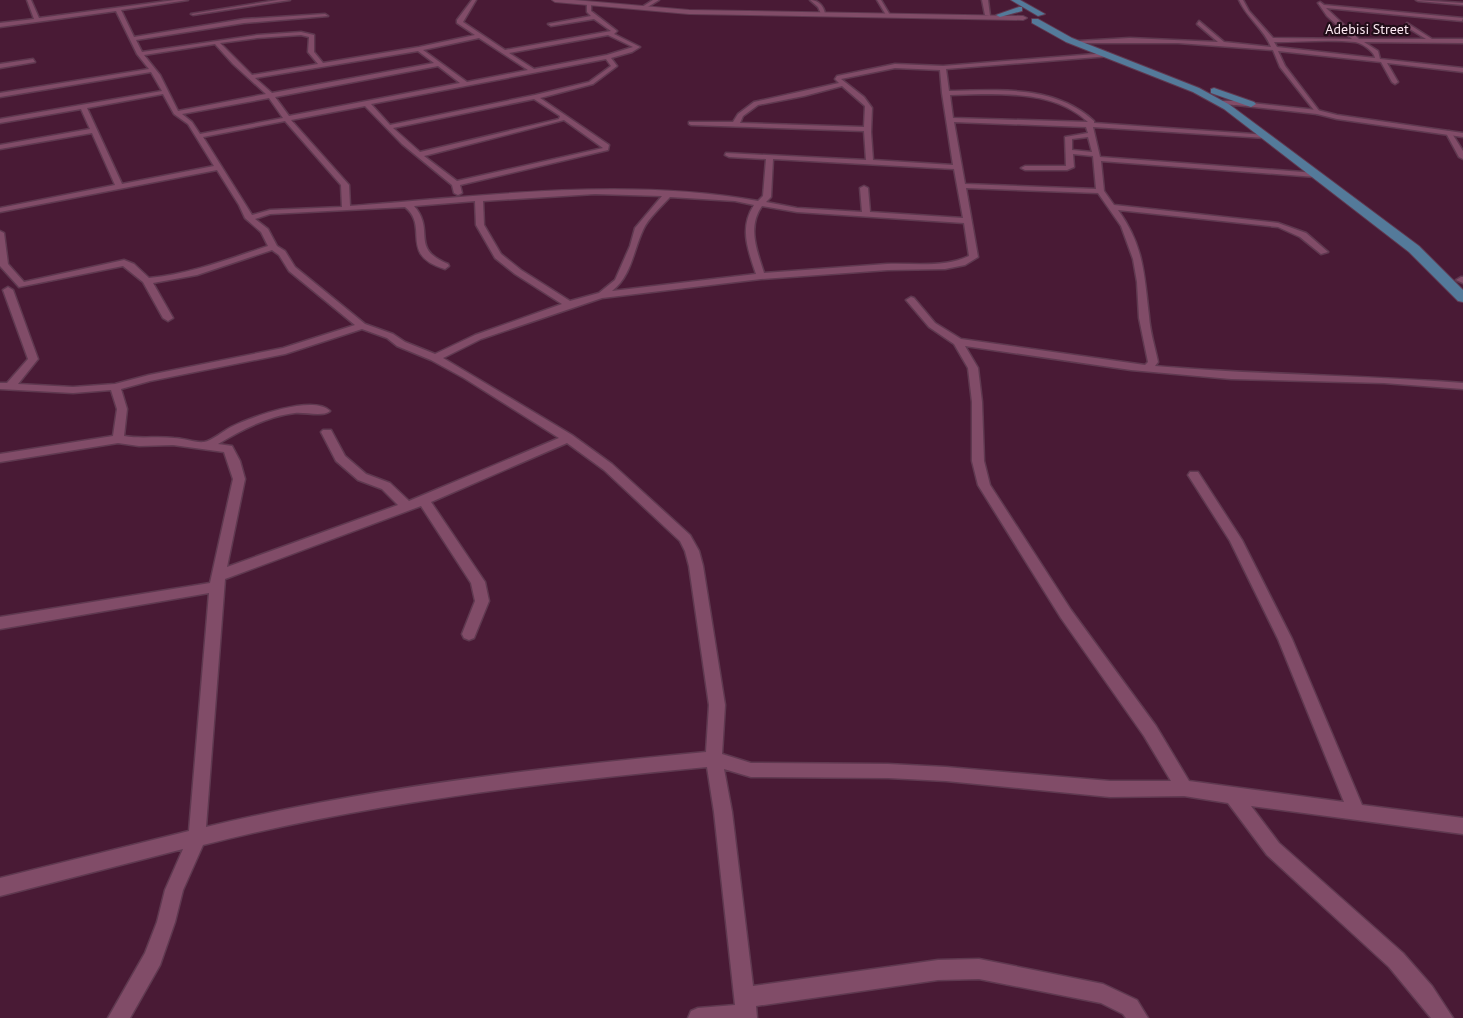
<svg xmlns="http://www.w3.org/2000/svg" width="1463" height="1018" font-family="'PT Sans',sans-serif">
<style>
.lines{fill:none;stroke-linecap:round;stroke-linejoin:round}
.minor-casing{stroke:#5f3950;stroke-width:3}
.tertiary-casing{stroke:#5f3950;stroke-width:3}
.secondary-casing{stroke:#5f3950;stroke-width:2}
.primary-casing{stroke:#5f3950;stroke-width:2}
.minor{fill:#814c68;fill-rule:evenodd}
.tertiary{fill:#814c68;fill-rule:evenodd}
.secondary{fill:#814c68;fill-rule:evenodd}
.primary{fill:#547a9a;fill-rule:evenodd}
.labels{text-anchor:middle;stroke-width:4.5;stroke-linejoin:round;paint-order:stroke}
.far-street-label{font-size:14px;fill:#fdeaf3;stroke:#220e19}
</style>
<rect width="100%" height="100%" fill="#491a35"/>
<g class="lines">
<g class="minor-casing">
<path id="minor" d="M27,0H31L39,18L175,0H188L121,10L134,37L244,19L325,14L328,16L244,23L136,40L142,52L257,35L301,32L314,35V52L323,63L419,47L475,35L457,23V20L472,0H476L463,22L505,50L611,31L594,19L551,26L548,24L591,16L587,12V4L589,3L591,4V11L617,31L614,34L640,47L632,52L611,58L617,66L593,84L540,98L609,145L608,150L460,185L462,193L458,195L454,193L452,185L402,144L365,106L291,120L349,185L350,206C483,196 626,177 758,201L763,196L766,159L729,157L725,155L726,153L866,160L864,131L691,125L689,124V122H733L738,114L754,102L839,83L835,79L837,76L895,64L943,66L1108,53L1110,56L946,69L949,91C999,90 1055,85 1094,121V123L1268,135L1269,136L1266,138L1093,127L1100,157L1316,173L1320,175L1316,177L1101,161L1104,191L1114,205L1278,223L1306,233L1328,252L1321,254L1300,237L1278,227L1118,210C1144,246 1144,274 1149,316C1150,332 1155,347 1158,362L1155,366C1258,375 1360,375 1463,383V389L1384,383L1231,379L1131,370L965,346L978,368L982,402L984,461L990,485L1071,610L1156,726L1189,781L1344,802L1278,639L1230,541L1188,475L1190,472H1198L1242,540L1292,639L1362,805L1463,818V834L1251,806L1279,843L1403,953L1432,986L1453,1018H1431L1389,967L1267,855L1228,803L1184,796L1110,797L946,781L888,778L751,777L724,769L732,812L753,986L938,960L979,959L1103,984L1137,1000L1148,1018H1126L1123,1014L1101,1003L979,979L938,980L756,1006L757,1018H688L691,1011L698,1008L735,1005L714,812L707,767C537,783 368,803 203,845L183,890L175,922L160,965L130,1018H108L145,953L157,922L165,890L183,849L0,896V878L189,831L209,593L0,629V617L210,583L233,479L224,452L173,445L139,446L118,443L0,462V454L113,436L117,409L111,390L73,393L0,389V383H7L28,359L3,290L8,287L13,290L38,359L18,384L73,387L115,384L149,375L283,348L355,325L289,271L279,255L272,250L197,275L153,283L173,318L168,321L163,318L143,282L123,266L19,287L0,266V231L4,233L8,264L24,282L124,260L134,264L149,278C190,274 229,259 268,246L261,232L245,218L239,205L217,170L0,212V208L115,185L92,133L0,149V145L90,129L81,109L0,123V119L162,91L151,72L0,97V93L149,69L137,54L116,11L0,27V23L34,19ZM301,35L309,37L308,52L318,64L252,75L220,43L257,38ZM608,35L633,47L607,55L534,69L509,53ZM479,38L528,70L467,82L423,50ZM215,44L233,64L266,94L178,111L160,75L144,55ZM418,51L434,63L272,93L255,78ZM606,59L611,66L589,82L535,95L390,125L371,104ZM438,66L460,83L289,116L275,97ZM895,68L940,70L942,93L953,165L873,160L871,132L872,108L864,97L841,79ZM842,86L865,106L864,127L740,123L743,116L758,105L804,96ZM163,94L174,114L188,124L214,166L122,184L87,108ZM982,94C1020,94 1059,95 1088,122L953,118L950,95ZM269,98L283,118L200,134L192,122L182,114ZM534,99L560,116L559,119L420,152L393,128ZM564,120L603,148L457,181L424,156ZM285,121L341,185L342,207L270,210L252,215L203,137ZM954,122L1086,127L1088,133L1065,137L1066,166H1025L1021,168L1025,170H1067L1074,167L1073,154L1093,156L1096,189L965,184ZM1088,137L1092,152L1072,150V139ZM773,159L954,169L963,218L870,212L868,188L864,186L860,188L862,212L797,208L766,202L771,197ZM966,188L1098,193L1121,226L1133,259L1137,282L1139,318L1148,362L1145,365L961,339L935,323L914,298L911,297L906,300L929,327L954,344L968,368L972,402V461L978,485L1061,618L1144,736L1171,781H1110L946,767L888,764L751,763L722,754L725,705L703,566L699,551L690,535L612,464L572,435L443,358L481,339L602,298L761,279L888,270L945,269L965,265L978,257ZM595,194L662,196L635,228L630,246L615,280L599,293L570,301L521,270L501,254L484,225L483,201ZM670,197L735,201L754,205C739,228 748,250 756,274L612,291C632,275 633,251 643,230C648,218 662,206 670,197ZM475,201L476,225L495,258L515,274L562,304L475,335L435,354L405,342L393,334L365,324L295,267L285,251L277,246L268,229L255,219L270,214L405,207C430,227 398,255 445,269L449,266L448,264C409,248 436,231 414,206ZM762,206L797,212L964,223L969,256C944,268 914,263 887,264C846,267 805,270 764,273C757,251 747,227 762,206ZM362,329L387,338L397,346L431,360L464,378L559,438L409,501L390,483L366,474L345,456L331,430H323L321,432L336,461L358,480L382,489L398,505L227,567L245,479L240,461L232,446L218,444C241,430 268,416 295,413C305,412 323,417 330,411C313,394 249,418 231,427C223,431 212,441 204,442C195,443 183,438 174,438C157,436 141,439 124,436L127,409L121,389L150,381L285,354ZM567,443L604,470L680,541L685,551L689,566L709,705L706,752C538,768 371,787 206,827L225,579L421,506L471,583L475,601L462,634L464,638L469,640L474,638L489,601L485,582L431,502Z
M278,0H290L193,15L191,14Z
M653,0H659L646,8L642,7Z
M810,0C818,0 824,6 825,14H821L818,7Z
M877,0H881L890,15H886Z
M1239,0H1243L1249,11L1273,38L1352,39L1327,16L1318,3L1320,2L1324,5L1463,18L1462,21L1326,8L1359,39H1426L1405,26L1407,23L1432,39H1463V43L1364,42L1378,51L1380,59L1463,68V72L1387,63L1398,82L1395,84L1392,82L1381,62L1278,51L1285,66L1320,112L1317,114L1280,67L1273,50L1178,43H1082L1079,41L1130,38L1218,42L1197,24L1199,21L1224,42L1271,47C1264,29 1247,18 1239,0ZM1274,42C1301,42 1329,39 1355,42C1362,43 1374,51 1375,58L1277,47Z
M1416,0L1463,3V5L1418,1Z
M33,59L35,62L0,68V64Z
M1220,101H1236L1239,103L1236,105L1218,104L1217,103Z
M1449,131L1451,132L1463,151V159L1459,157L1446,133Z
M1461,277H1463V283L1456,280Z"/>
</g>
<g class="tertiary-casing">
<path id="tertiary" d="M982,0H988L990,16L985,15Z
M1233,101L1317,110L1337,115L1463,133V137L1337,119L1317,114L1236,105H1233Z"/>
</g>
<g class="secondary-casing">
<path id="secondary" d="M552,0H574L689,10L1023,16L1027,18L1023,20L689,14L555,2Z"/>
</g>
<g class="primary-casing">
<path id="primary" d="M1011,0H1020L1045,14L1038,16Z
M1019,7H1022V11L1000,17L996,15Z
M1032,19H1038L1072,38L1199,88L1230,105L1419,246L1463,290V302L1458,301L1409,252L1224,109L1193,92L1066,42L1032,23Z
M1214,88L1254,102L1256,104L1251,107L1211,93V89Z"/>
</g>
<use href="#minor" class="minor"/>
<use href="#tertiary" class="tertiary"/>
<use href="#secondary" class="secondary"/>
<use href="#primary" class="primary"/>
</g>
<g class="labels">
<g class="far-street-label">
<text x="1367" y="34">Adebisi Street</text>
</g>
</g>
</svg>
